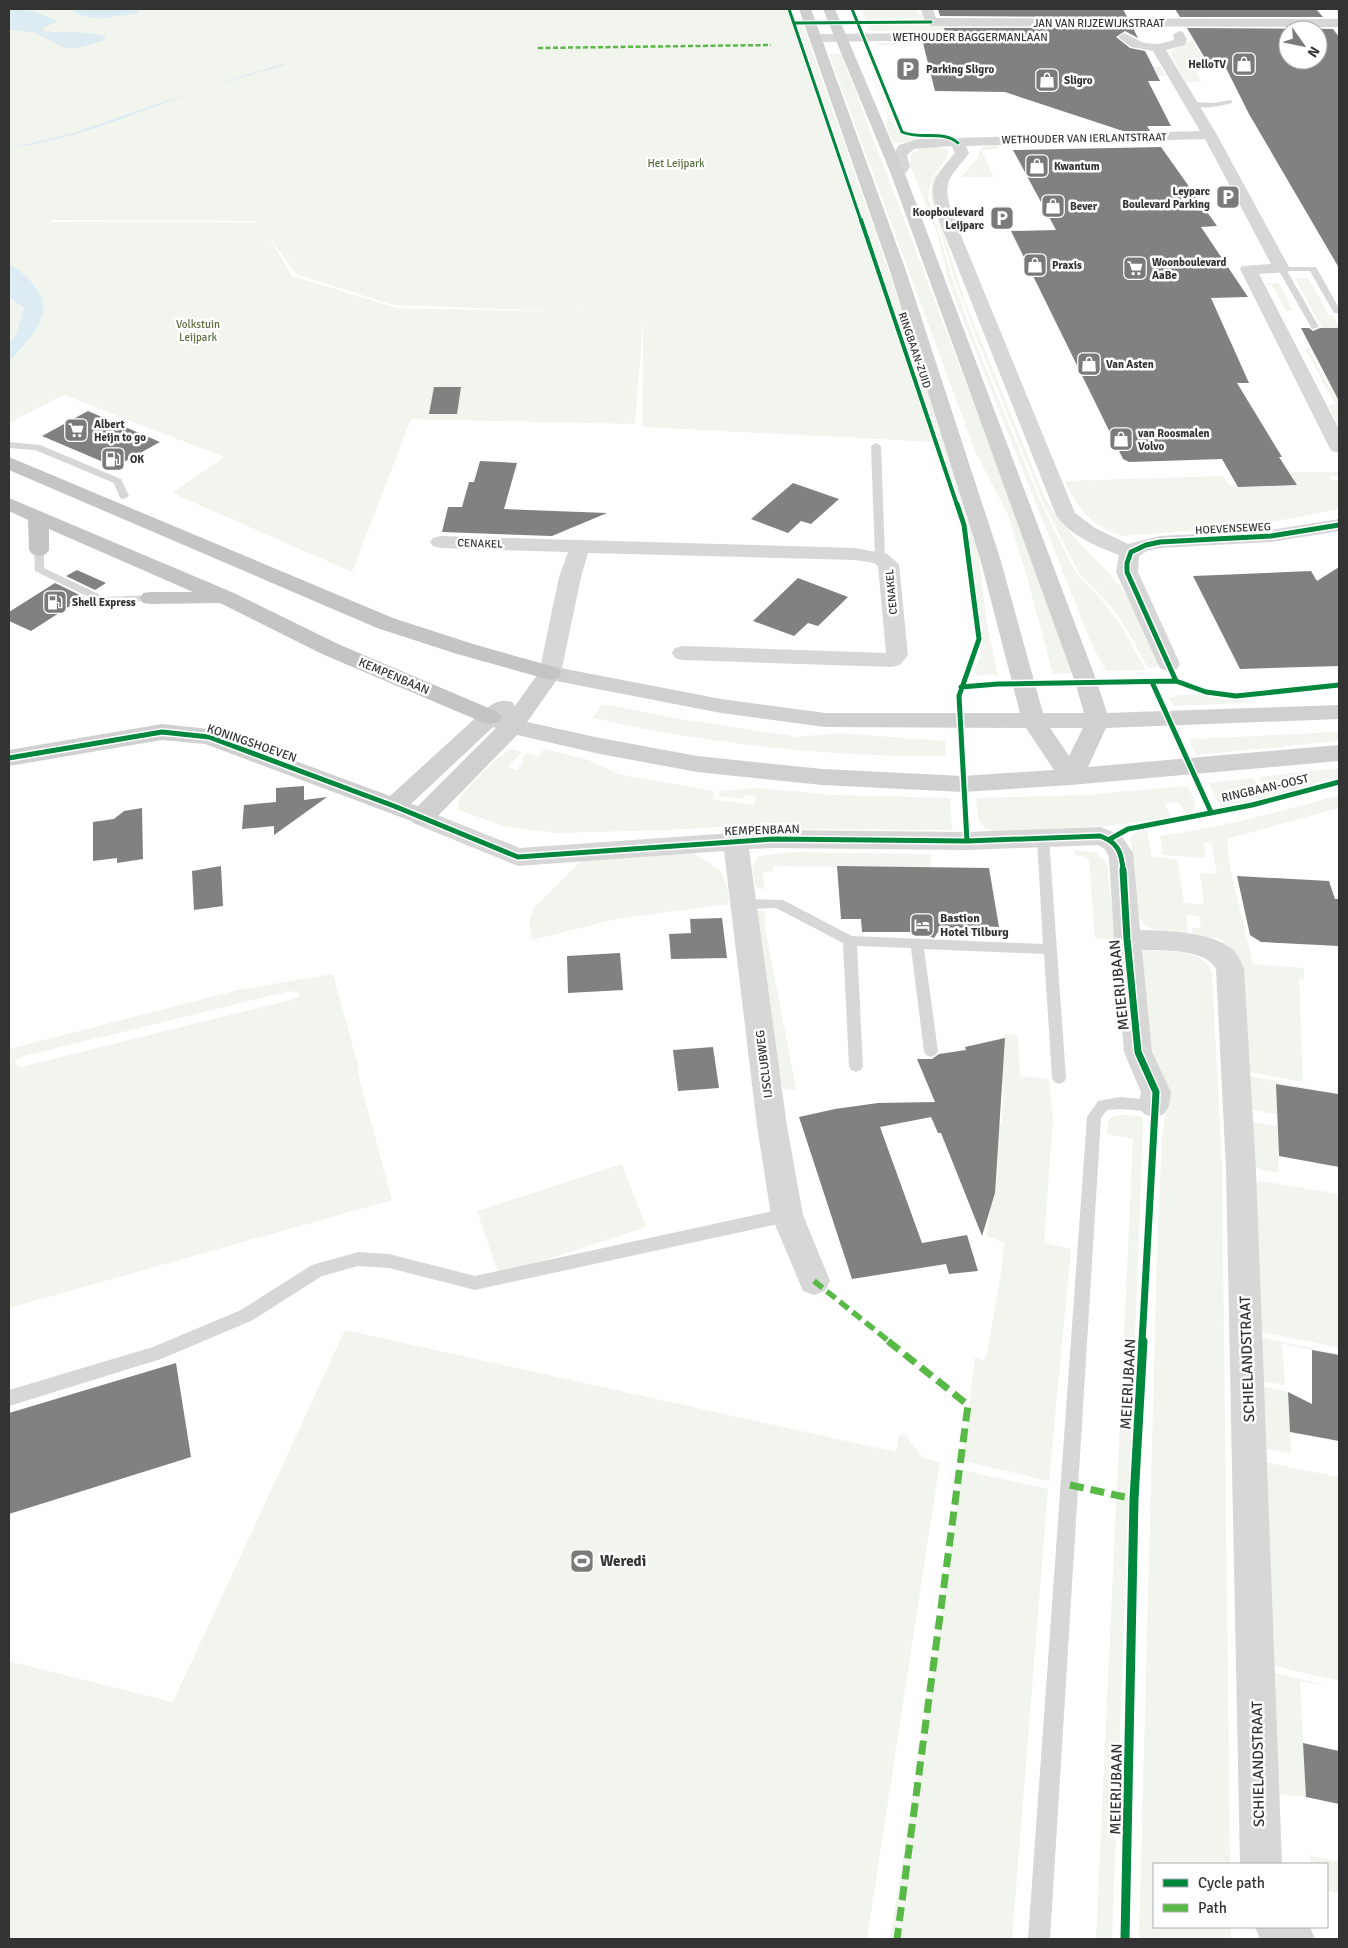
<svg xmlns="http://www.w3.org/2000/svg" width="1348" height="1948" font-family="Signika,sans-serif">
<style>
.green{fill:#f1f5ed;fill-rule:evenodd}
.water{fill:#ddebf3}
.building{fill:#818181;fill-rule:evenodd}
.lines{fill:none;stroke-linecap:round;stroke-linejoin:round}
.lane{fill:#d7d7d7;fill-rule:evenodd}
.street{fill:#d7d7d7;fill-rule:evenodd}
.secondary{fill:#d0d0d0;fill-rule:evenodd}
.highway{fill:#c4c4c4;fill-rule:evenodd}
.quiet-far2{stroke:#58b947;stroke-width:2.5;stroke-dasharray:5 2.5;stroke-linecap:butt}
.quiet-far1{stroke:#58b947;stroke-width:5.5;stroke-dasharray:11 5.5;stroke-linecap:butt}
.quiet{stroke:#58b947;stroke-width:7;stroke-dasharray:14 7;stroke-linecap:butt}
.cycleway-far4-casing{stroke:#fff;stroke-width:5}
.cycleway-far3-casing{stroke:#fff;stroke-width:5.5}
.cycleway-far2-casing{stroke:#fff;stroke-width:8}
.cycleway-far1-casing{stroke:#fff;stroke-width:10}
.cycleway-casing{stroke:#fff;stroke-width:12}
.cycleway-far4{stroke:#00873e;stroke-width:3}
.cycleway-far3{stroke:#00873e;stroke-width:4}
.cycleway-far2{stroke:#00873e;stroke-width:5}
.cycleway-far1{stroke:#00873e;stroke-width:7}
.cycleway{stroke:#00873e;stroke-width:9}
.labels{text-anchor:middle;stroke-width:5;stroke-linejoin:round;paint-order:stroke}
.far-street-label{font-size:11px;fill:#333;stroke:#fff}
.far-poi-label{font-size:11px;font-weight:bold;fill:#333;stroke:#fff;text-anchor:start}
.far-park-label{font-size:11px;fill:#56703f;stroke:#fff}
.street-label{font-size:12px;fill:#333;stroke:#fff}
.poi-label{font-size:12px;font-weight:bold;fill:#333;stroke:#fff;text-anchor:start}
.near-street-label{font-size:15px;fill:#333;stroke:#fff}
.near-poi-label{font-size:15px;font-weight:bold;fill:#333;stroke:#fff;text-anchor:start}
</style>
<rect width="100%" height="100%" fill="#fff"/>
<path class="green" d="M9,9H787L936,442L643,427V324L635,424L411,419L352,572L172,493L224,457L64,395L9,423V362L30,339L36,286L9,263ZM51,220L259,221V222H51ZM268,235L296,274L393,305L584,312L397,308L292,276Z
M861,9H916L918,14H923L924,18L868,19L865,17Z
M803,25L957,467L975,525L987,624L998,676L989,674L977,676L974,671L981,653L983,630L975,589L968,524L798,26Z
M867,25H1129C1096,34 1060,31 1026,31C974,31 922,31 870,31Z
M1192,40L1207,65L1193,66L1202,82H1186L1170,53L1173,49Z
M910,41H1066L1119,44L1146,53L1155,67H1160L1166,76H1158L1145,53L1130,48L1111,44L923,43L878,46L875,44Z
M863,53L897,133L900,135L897,132L866,53L899,133L915,139L950,140L893,143L886,125L887,113Z
M829,54H841L859,100L853,101H859L1042,583L1071,673L1053,674L1027,577L1008,515L975,451Z
M996,144L999,149L981,150L994,177H961L977,159L981,148Z
M936,146L946,149L948,151L945,161L932,177L928,196L951,274L974,339L1042,505L1076,573L1100,598L1120,624L1146,670L1106,671L1091,643L949,284L937,233L909,163H911L910,155L920,149Z
M945,165C936,177 932,192 935,207L965,301L1044,496C1063,532 1097,557 1122,589C1139,612 1149,641 1161,667L1148,668L1132,638L1114,610L1079,573L1044,505L977,339L953,274L930,196L933,177Z
M1295,278H1308L1329,315H1332L1339,328H1322Z
M1264,283H1279L1293,311H1286L1272,285Z
M9,297L24,308L16,335L9,343Z
M1305,348H1312L1309,350L1330,389L1335,390L1339,399V427L1328,405L1335,404Z
M1290,472H1339V476H1330L1332,480L1339,479V509L1256,525L1125,536C1094,529 1077,509 1065,481L1223,476L1230,486L1297,484Z
M1199,694L1225,699H1245L1246,703L1173,706L1169,697H1175L1174,695Z
M602,704L680,719L798,737L837,733L945,741L946,756C828,757 708,744 593,718Z
M1339,732V741L1196,755L1189,739Z
M512,749L522,752L508,767L517,770L524,762L521,760L526,753L539,756L544,749L586,759L618,774L714,791L713,799L754,805L756,796L745,795L744,799L719,796L720,791L755,788L836,795L950,798L952,830L782,829L780,823L669,830L556,833L507,827L458,810C458,805 458,802 460,798C467,787 500,753 512,749Z
M1339,768V776L1282,794L1221,808L1209,783L1252,778L1257,784L1263,783L1259,777Z
M1188,786L1196,806L1191,813L1186,814L1178,802L1164,804L1172,817L1115,825L1002,832C977,831 978,818 976,798L1083,795Z
M1339,795V808L1227,839L1230,868L1253,964L1304,968V980L1299,979L1303,1082L1249,1072L1233,950L1221,939L1193,935L1192,928H1201L1199,916L1186,915L1188,934C1170,932 1144,934 1137,913L1131,837L1137,832L1147,830L1152,857L1177,859L1184,903L1204,905L1200,873L1217,874L1211,843L1203,842L1206,858L1163,855L1160,836C1221,827 1280,812 1339,795Z
M1074,850L1096,853L1107,863L1115,940L1095,938L1089,861L1083,856L1076,855Z
M793,852L930,854L932,868L773,866L772,872H763L764,890L768,891L756,887L752,868L758,856Z
M693,853L721,871L728,890L729,904L616,919L532,940L529,921L534,908L585,857Z
M756,911H765V927L796,1089L783,1090L771,1028Z
M1146,950C1166,952 1205,948 1212,974L1222,1163L1230,1864H1154V1927H1231V1939H1139L1157,1254L1162,1137L1166,1111L1151,1047L1142,951Z
M333,974L359,1069L357,1070L392,1200L9,1308V1049L238,990ZM290,991L299,993V996L294,999L21,1067L15,1064V1062L20,1057Z
M1007,1034L1018,1035L1020,1076L1049,1079L1053,1120L1044,1243L1071,1249L1049,1481L962,1461L975,1357L983,1361L987,1353L1002,1267L1004,1243L987,1236L998,1124L1002,1123L1003,1083L1001,1082L1005,1041L1000,1039Z
M1249,1076L1310,1088V1089L1277,1083V1114L1252,1110Z
M1122,1115L1140,1116L1143,1119V1126L1112,1939H1096L1133,1139L1107,1134L1108,1120L1114,1116Z
M1252,1122L1277,1126L1279,1173L1261,1170L1255,1165Z
M622,1164L646,1227L499,1275L477,1211Z
M1261,1181L1339,1194V1348L1260,1332L1256,1184Z
M345,1330L896,1452L899,1435L906,1436L923,1458L940,1462L867,1939H9V1661L173,1702Z
M1260,1337L1339,1354V1355L1282,1344L1285,1385L1262,1381Z
M1261,1386L1289,1392L1291,1453L1263,1448Z
M1264,1462L1339,1477V1681L1270,1665Z
M961,1470L1048,1489L1012,1939H890L928,1705Z
M1270,1672L1322,1684V1685L1300,1681L1306,1797L1275,1794Z
M1310,1855L1339,1862V1894L1327,1891V1864H1311Z"/>
<path class="water" d="M9,9L32,11L56,20L55,23L44,27V31C64,35 87,29 106,37L104,40L83,47L70,48L63,47L33,32L9,30Z
M76,9H138V12L135,14C111,16 99,23 75,13L73,11Z
M285,63L286,64L283,65C248,77 211,85 177,98C122,119 67,141 9,148L70,134L186,94Z
M9,263C62,301 47,320 9,362V343L16,335L24,308L9,297Z"/>
<path class="building" d="M938,9H1123L1127,17L940,16Z
M1175,9H1316L1323,17H1180Z
M944,28H1133L1138,38L1125,31L1116,37L1130,48L1145,51L1160,81H1148L1171,126H1147L1150,131H1123L1005,92L935,91L923,43L961,42L965,37L957,31H945Z
M1187,28L1333,29L1339,37V268L1249,114L1225,66L1209,65ZM1288,30H1318V60H1288Z
M1161,147L1217,226L1201,227L1248,297L1211,298L1249,383H1237L1282,457H1279L1297,485L1238,487L1222,459L1129,462L1123,459L1011,231L1056,230L1013,150Z
M1301,328H1309L1313,331L1320,328H1339V401Z
M434,387H461L457,414H429Z
M88,411L160,442L115,467L42,436Z
M480,461L517,463L504,509L607,513L552,536L442,532L448,507H462L469,482H474Z
M793,483L839,499L811,524L801,521L788,533L751,519Z
M1339,567V666L1240,669L1193,576L1311,571L1317,581Z
M77,570L106,583L95,590L66,576Z
M798,578L848,597L818,626L808,623L794,636L753,621Z
M55,583L84,597L31,631L9,621V612Z
M304,786V800L327,797L274,835V826L242,829L244,805L276,802V788Z
M142,808L143,859L117,863V858L93,861V822L114,819L124,811Z
M221,866L223,906L194,910L192,871Z
M837,866L989,868L999,927L979,926L980,933L938,932L934,938L920,932H862L861,919H841Z
M1237,876L1329,881L1335,899H1339V946L1261,942L1250,935Z
M722,918L727,958L671,959L669,934L691,933L690,919Z
M620,953L623,990L568,993L567,956Z
M1005,1038L995,1193L982,1236L941,1133H938L931,1117L880,1127L922,1243L967,1235L978,1271L949,1274L946,1264L852,1279L799,1117L835,1109L878,1103L935,1102L917,1059H932L939,1054L966,1050L965,1047Z
M713,1047L719,1088L678,1091L673,1050Z
M1276,1084L1338,1094L1339,1167L1279,1156Z
M1312,1350L1339,1355V1441L1290,1432L1288,1392L1312,1404Z
M176,1363L191,1457L9,1514V1413Z
M1303,1743L1339,1751V1804L1306,1797Z"/>
<g class="lines">
<path class="lane" d="M1230,100L1232,101V103C1220,106 1200,111 1189,104L1192,102L1213,103Z
M1279,267H1316L1339,308V313H1334L1310,271H1287L1319,327L1312,329L1278,269Z
M9,442L40,445L121,479L129,496L124,499L120,498L114,483L35,450L9,448Z
M876,443L881,446L885,558L880,561L875,558L871,446Z
M39,547L44,550V568L105,597L151,595L156,598L151,601L99,602L35,571L34,550Z
M1043,834L1049,838L1066,1078L1064,1082L1059,1084L1054,1082L1052,1078L1044,954L924,949L938,1051L936,1055L931,1057L926,1055L924,1051L911,948L857,946L863,1066L861,1070L856,1072L851,1070L849,1066L843,943L776,908L745,909L740,907L738,904L740,901L745,899L783,900L852,936L1043,944L1037,838Z
M1120,1097L1154,1100L1159,1102L1161,1106L1159,1110L1154,1112L1120,1109L1107,1110L1101,1118L1050,1939H1028L1087,1117L1098,1101Z
M787,1208L793,1210L795,1215L793,1220L787,1222L475,1290L389,1268L358,1266L322,1276L253,1320L161,1359L9,1406V1390L153,1347L241,1310L312,1265L358,1252L389,1254L475,1276Z"/>
<path class="street" d="M921,9H933L936,18L1339,19V27L931,26L925,22Z
M1179,31L1183,32L1187,39L1185,45L1166,50L1217,135L1290,269L1288,272L1259,274L1339,429V453L1332,451L1329,447L1240,269L1242,266L1271,264L1205,139L966,146L969,153C964,161 957,167 952,175C941,191 952,211 958,228L1075,513L1095,528L1128,544L1160,536L1271,530L1339,519V531L1271,542L1160,548L1147,551L1139,556L1138,572L1180,664L1177,669L1169,671L1161,669L1158,664L1116,572L1119,555C1096,546 1070,536 1056,515L942,228C929,188 927,185 955,153L952,146L914,149L907,155L910,167L903,177H893L891,174L896,167L893,155L899,145L918,139L1200,131L1153,51L1131,47L1118,37L1124,33L1144,43L1159,44L1174,40L1173,35Z
M957,33L963,37L961,40L816,42L810,38L816,34Z
M440,536L855,548L887,554L899,564L908,655L900,665L892,667L683,660L675,658L672,653L675,648L683,646L886,653L878,566L874,563L855,560L588,553L581,577L561,673L558,678L550,680L542,678L539,673L559,577L568,552L440,548L433,546L430,542L433,538Z
M422,809L520,848L774,830L967,832L1100,827L1121,835L1133,853L1140,930C1166,931 1210,931 1232,949C1238,953 1241,963 1244,969L1256,1170L1282,1864H1240L1226,1170L1216,969C1207,949 1161,950 1142,950L1152,1052L1171,1092L1169,1106L1164,1114L1154,1118L1144,1114L1139,1106L1141,1092L1124,1052L1114,939L1109,857L1105,849L1098,845L967,850L774,848L749,849L787,1126L803,1215L830,1281L825,1291L814,1295L803,1291L771,1215L757,1126L724,851L518,866L413,823L409,817L413,811Z
M1255,1927H1310L1315,1939H1260Z"/>
<path class="secondary" d="M799,9H811L905,268L1000,558L1043,713H1084L1075,682L891,174L823,9H835L905,174L1097,682L1107,713L1339,705V719L1106,728L1088,767L1339,745V761L1071,785L963,792L822,785L697,772L600,754L517,735L431,823L422,825L205,744L162,740L9,766V750L162,724L209,729L390,796L482,712C492,704 499,698 512,702L515,706L542,668L550,666L721,699L825,713H1020L980,558L889,268ZM556,681L721,713L825,727L1026,728L1054,770L963,776L822,769L697,756L600,738L527,722ZM493,727L496,728L418,806L411,804ZM1050,728H1083L1069,756Z"/>
<path class="highway" d="M9,457L393,618L473,644L558,668L561,673L558,678L550,680L457,654L377,628L9,470Z
M9,498L234,593L338,644L498,712L502,717L498,722L490,724L482,722L322,654L220,603L151,604L143,603L140,598L143,593L151,592H193L49,529V550L46,554L39,556L32,554L29,550L28,520L9,511Z"/>
<path class="quiet-far2" d="M538,48L771,45"/>
<path class="quiet-far1" d="M814,1281L890,1342"/>
<path class="quiet" d="M888,1341L968,1405L897,1939
M1070,1485L1134,1499"/>
<g class="cycleway-far4-casing">
<path id="cycleway-far4" d="M789,9L861,221
M852,9L902,132C919,140 944,130 958,143
M794,23L931,22"/>
</g>
<g class="cycleway-far3-casing">
<path id="cycleway-far3" d="M861,220L957,505"/>
</g>
<g class="cycleway-far2-casing">
<path id="cycleway-far2" d="M957,504L964,525L979,639L959,696L967,841
M1176,681L1127,572V563L1131,552L1146,545L1160,542L1271,536L1339,525
M1152,682L1211,812
M961,687L998,684L1176,681L1206,692L1236,696L1339,685
M9,758L162,732L209,737L394,806L518,857L774,839L967,841L1100,836C1118,842 1122,853 1123,871
M1110,839L1128,829L1252,805L1339,782"/>
</g>
<g class="cycleway-far1-casing">
<path id="cycleway-far1" d="M1123,870L1127,939L1138,1052L1156,1092L1142,1342"/>
</g>
<g class="cycleway-casing">
<path id="cycleway" d="M1125,1939L1134,1499L1143,1341"/>
</g>
<use href="#cycleway-far4" class="cycleway-far4"/>
<use href="#cycleway-far3" class="cycleway-far3"/>
<use href="#cycleway-far2" class="cycleway-far2"/>
<use href="#cycleway-far1" class="cycleway-far1"/>
<use href="#cycleway" class="cycleway"/>
</g>
<defs>
<g id="shop-square" transform="scale(1.25)"><rect x="-9" y="-9" width="18" height="18" rx="4" fill="#7a7a7a" stroke="#fff"/><path d="M-5-2.5h2.3a2.7 3.5 0 0 1 5.4 0H5L5.5 6h-11ZM-1.5-2.5h3a1.5 2.3 0 0 0-3 0Z" fill="#fff"/></g>
<g id="parking-square" transform="scale(1.25)"><rect x="-9" y="-9" width="18" height="18" rx="4" fill="#7a7a7a" stroke="#fff"/><path d="M-3.5-5.5H1a3.5 3.5 0 0 1 0 7H-1V5.5H-3.5ZM-1-3.4V-.6H.8a1.4 1.4 0 0 0 0-2.8Z" fill="#fff"/></g>
<g id="supermarket-square" transform="scale(1.25)"><rect x="-9" y="-9" width="18" height="18" rx="4" fill="#7a7a7a" stroke="#fff"/><path d="M-6-5.5h2.5l.6 2H6L4.5 2H-2.5L-4.4-4H-6ZM-1.5 3.2a1.3 1.3 0 1 0 .1 0ZM3 3.2a1.3 1.3 0 1 0 .1 0Z" fill="#fff"/></g>
<g id="fuel-square" transform="scale(1.25)"><rect x="-9" y="-9" width="18" height="18" rx="4" fill="#7a7a7a" stroke="#fff"/><path d="M-5.5-6h7V0h2V4h1.3V-2.5L3-4.5l.8-.8L6-3V5H2.5V1h-1V6h-7ZM-4.2-4.7v3.2H.2V-4.7Z" fill="#fff"/></g>
<g id="hotel-square" transform="scale(1.25)"><rect x="-9" y="-9" width="18" height="18" rx="4" fill="#7a7a7a" stroke="#fff"/><path d="M-6-4.5h1.5V1H6V5H4.5V3h-9V5H-6ZM-4 0a1.8 1.8 0 1 1 3.6 0ZM.5 0V-2.5h3Q6-2.5 6 0Z" fill="#fff"/></g>
<g id="stadium-square" transform="scale(1.25)"><rect x="-9" y="-9" width="18" height="18" rx="4" fill="#7a7a7a" stroke="#fff"/><path d="M0-5a6.5 5 0 1 0 0 10a6.5 5 0 1 0 0-10ZM-3.5-1.8h7v3.6h-7Z" fill="#fff"/></g>
</defs>
<g fill-rule="evenodd">
<use href="#shop-square" x="1244" y="64"/>
<use href="#parking-square" x="908" y="69"/>
<use href="#shop-square" x="1047" y="80"/>
<use href="#shop-square" x="1037" y="166"/>
<use href="#parking-square" x="1228" y="197"/>
<use href="#shop-square" x="1053" y="206"/>
<use href="#parking-square" x="1002" y="218"/>
<use href="#shop-square" x="1035" y="265"/>
<use href="#supermarket-square" x="1135" y="268"/>
<use href="#shop-square" x="1089" y="364"/>
<use href="#supermarket-square" x="76" y="430"/>
<use href="#shop-square" x="1121" y="439"/>
<use href="#fuel-square" x="113" y="459"/>
<use href="#fuel-square" x="55" y="602"/>
<use href="#hotel-square" x="922" y="925"/>
<use href="#stadium-square" x="582" y="1561"/>
</g>
<g class="labels">
<g class="far-street-label">
<text x="1099" y="27">JAN VAN RIJZEWIJKSTRAAT</text>
<text x="970" y="41">WETHOUDER BAGGERMANLAAN</text>
<text transform="translate(1084 138) rotate(-1)" y="4">WETHOUDER VAN IERLANTSTRAAT</text>
<text transform="translate(915 350) rotate(71)" y="4">RINGBAAN-ZUID</text>
<text transform="translate(1233 528) rotate(-3)" y="4">HOEVENSEWEG</text>
<text transform="translate(480 543) rotate(2)" y="4">CENAKEL</text>
<text transform="translate(891 592) rotate(-95)" y="4">CENAKEL</text>
</g>
<g class="far-poi-label">
<text x="1226" y="68" text-anchor="end">HelloTV</text>
<text x="926" y="73">Parking Sligro</text>
<text x="1064" y="84">Sligro</text>
<text x="1054" y="170">Kwantum</text>
<text x="1210" y="195" text-anchor="end">Leyparc<tspan x="1210" dy="13">Boulevard Parking</tspan></text>
<text x="1070" y="210">Bever</text>
<text x="984" y="216" text-anchor="end">Koopboulevard<tspan x="984" dy="13">Leijparc</tspan></text>
<text x="1152" y="266">Woonboulevard<tspan x="1152" dy="13">AaBe</tspan></text>
<text x="1052" y="269">Praxis</text>
<text x="1106" y="368">Van Asten</text>
<text x="94" y="428">Albert<tspan x="94" dy="13">Heijn to go</tspan></text>
<text x="1138" y="437">van Roosmalen<tspan x="1138" dy="13">Volvo</tspan></text>
<text x="130" y="463">OK</text>
<text x="72" y="606">Shell Express</text>
</g>
<g class="far-park-label">
<text x="676" y="167">Het Leijpark</text>
<text x="198" y="328">Volkstuin<tspan x="198" dy="13">Leijpark</tspan></text>
</g>
<g class="street-label">
<text transform="translate(394 676) rotate(23)" y="4">KEMPENBAAN</text>
<text transform="translate(252 743) rotate(19)" y="4">KONINGSHOEVEN</text>
<text transform="translate(1265 788) rotate(-13)" y="4">RINGBAAN-OOST</text>
<text transform="translate(762 830) rotate(-2)" y="4">KEMPENBAAN</text>
<text transform="translate(764 1064) rotate(-97)" y="4">IJSCLUBWEG</text>
</g>
<g class="poi-label">
<text x="940" y="922">Bastion<tspan x="940" dy="14">Hotel Tilburg</tspan></text>
</g>
<g class="near-street-label">
<text transform="translate(1119 985) rotate(-96)" y="5">MEIERIJBAAN</text>
<text transform="translate(1247 1359) rotate(-92)" y="5">SCHIELANDSTRAAT</text>
<text transform="translate(1128 1384) rotate(-87)" y="5">MEIERIJBAAN</text>
<text transform="translate(1258 1764) rotate(-91)" y="5">SCHIELANDSTRAAT</text>
<text transform="translate(1116 1789) rotate(-89)" y="5">MEIERIJBAAN</text>
</g>
<g class="near-poi-label">
<text x="600" y="1566">Weredi</text>
</g>
</g>
<rect width="1348" height="1948" fill="none" stroke="#333333" stroke-width="20"/>
<rect x="1153" y="1863" width="175" height="65" fill="#ffffff" stroke="#adadad"/>
<rect x="1163" y="1879" width="25" height="8" fill="#00873e" stroke="#adadad"/>
<text x="1198" y="1888" font-size="15" fill="#333333">Cycle path</text>
<rect x="1163" y="1904" width="25" height="8" fill="#58b947" stroke="#adadad"/>
<text x="1198" y="1913" font-size="15" fill="#333333">Path</text>
<g transform="translate(1303 45) rotate(123)"><circle r="24" fill="#ffffff" stroke="#adadad"/>
<path d="M0-4L9 19L0 12L-9 19Z" fill="#7a7a7a"/>
<text y="-8" font-size="14" font-weight="bold" text-anchor="middle" fill="#333333">N</text>
</g>
</svg>
